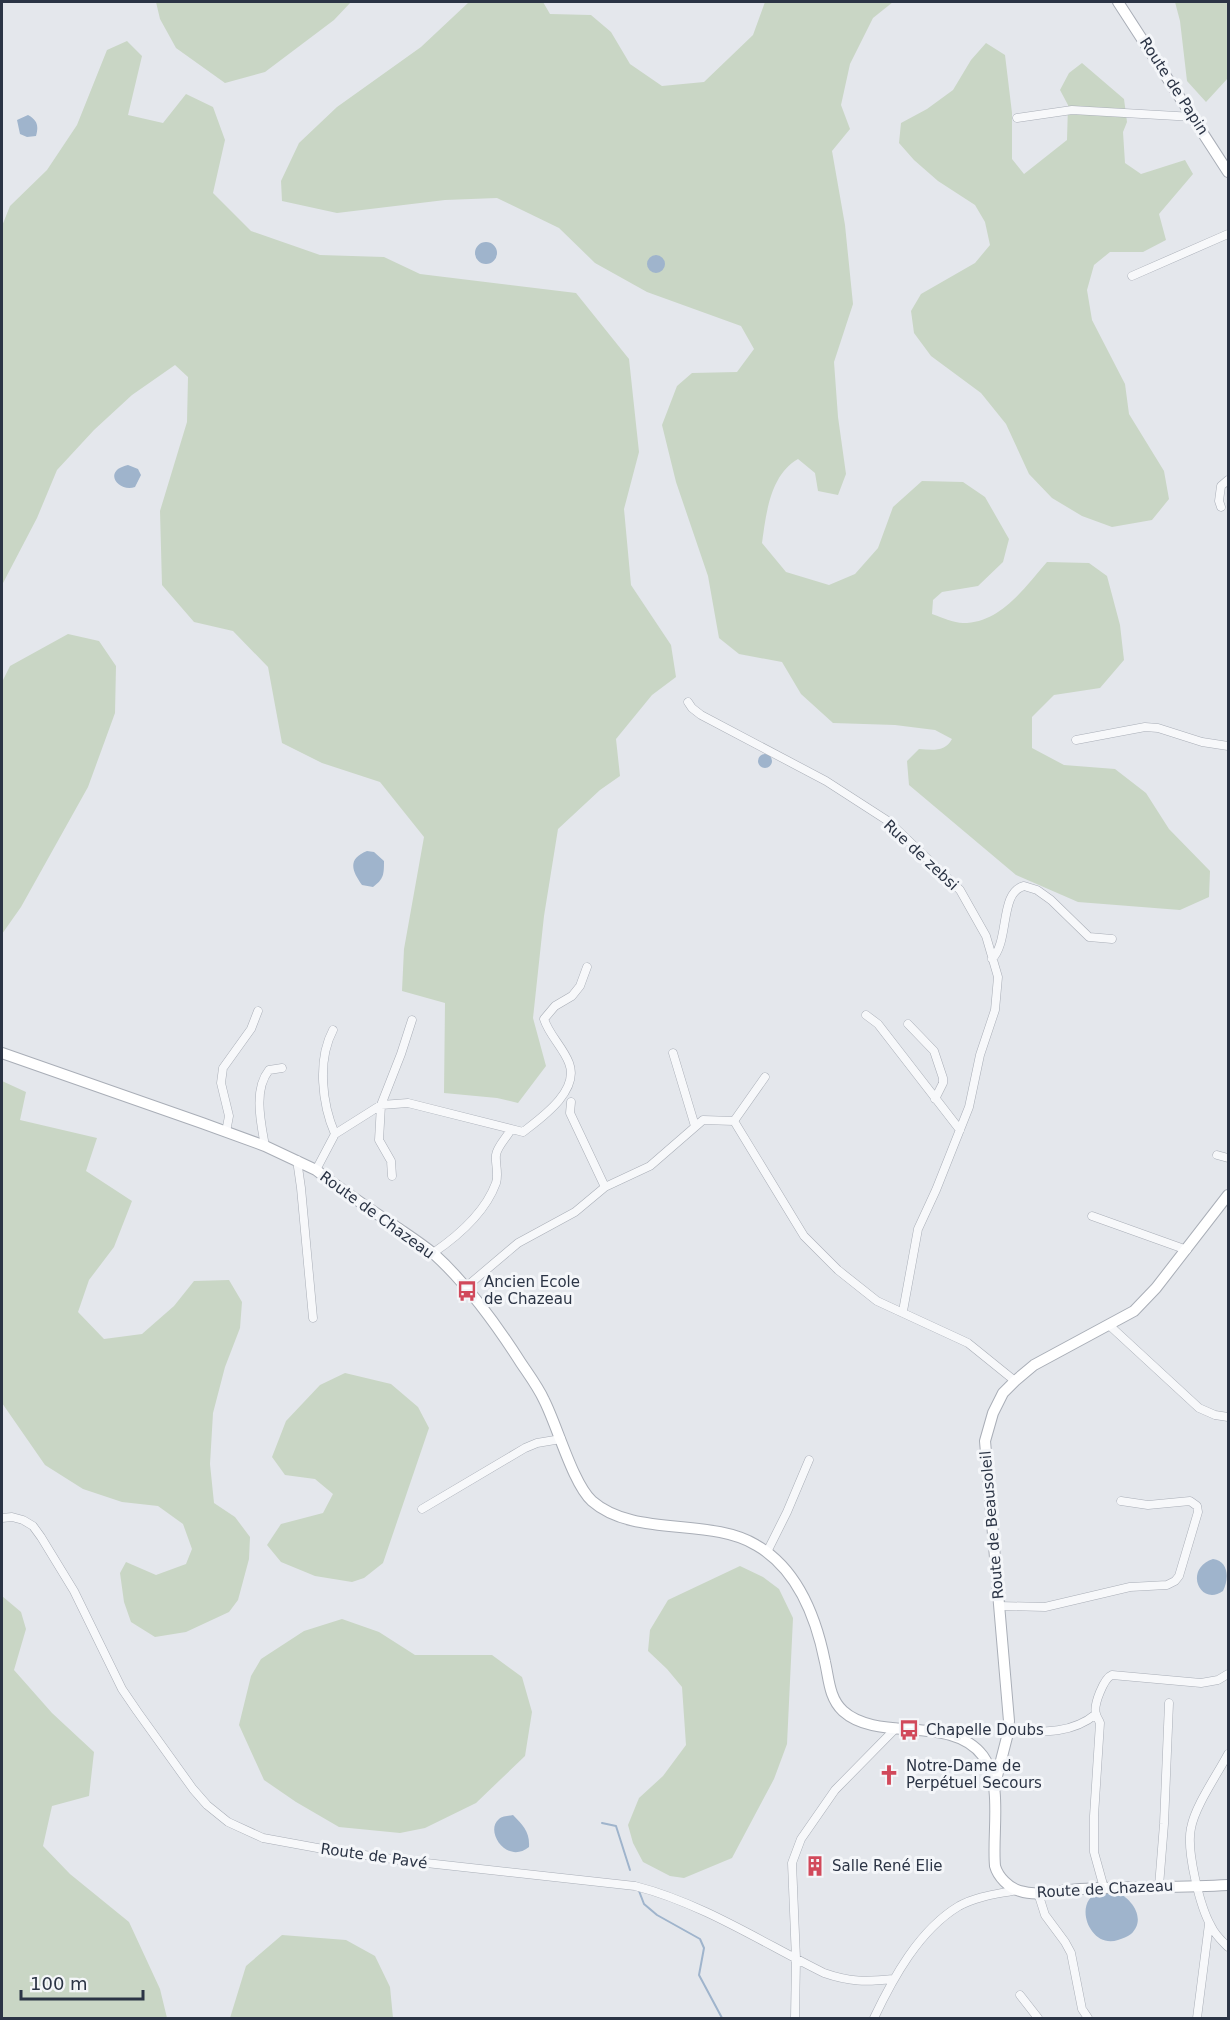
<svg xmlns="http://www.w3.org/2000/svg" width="1230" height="2020" font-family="'DejaVu Sans',sans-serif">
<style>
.green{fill:#c9d6c5}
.water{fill:#9fb4cc}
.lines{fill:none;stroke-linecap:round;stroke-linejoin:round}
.stream{stroke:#9fb4cc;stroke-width:2}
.street-casing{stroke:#a9aeb7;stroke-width:9}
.secondary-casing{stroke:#a9aeb7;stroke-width:12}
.street{stroke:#f7f8fa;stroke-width:8}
.secondary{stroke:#fff;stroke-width:10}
.labels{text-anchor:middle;stroke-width:6;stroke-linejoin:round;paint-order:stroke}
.street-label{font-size:15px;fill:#2b3445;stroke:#f4f6f9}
.poi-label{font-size:15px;fill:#2b3445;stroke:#f4f6f9;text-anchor:start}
</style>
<rect width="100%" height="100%" fill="#e4e7ec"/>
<path class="green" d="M156,2H351L334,20L265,72L225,83L176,48L160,19Z
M469,2H543L550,14L591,15L611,32L630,64L662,86L704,82L753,35L765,2H893L873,18L850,64L841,105L850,129L832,151L845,225L853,304L834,362L838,417L846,474L838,495L818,491L815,473L798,459C770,475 766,514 762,543L786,572L829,585L855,574L878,548L893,507L922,481L963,482L985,497L1009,539L1003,562L978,586L942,592L933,600L932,614C941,617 954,623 963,623C1001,623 1025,587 1047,562L1089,563L1107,576L1120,625L1124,660L1100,688L1054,695L1032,717V748L1064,765L1115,769L1146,793L1169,829L1210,871L1209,897L1180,910L1078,902L1016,875L909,785L907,761L919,749C933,750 945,752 952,739L935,730L895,725L833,723L801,694L782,662L739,654L719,638L708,576L676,482L662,425L677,386L692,373L737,372L754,349L741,326L647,292L595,263L559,228L497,198L445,200L337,213L282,201L281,181L299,143L337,107L421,47Z
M1175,2H1228V78L1206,102L1187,81L1180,21Z
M127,41L142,56L128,115L163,123L186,94L213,107L225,140L213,193L251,231L320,255L384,257L420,274L576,293L629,359L639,452L624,509L631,585L671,645L676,677L652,695L616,739L620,776L600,790L558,829L544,916L533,1018L546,1066L518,1103L497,1098L444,1093L445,1003L402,991L404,949L424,837L380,782L322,763L282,743L268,667L233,631L194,622L162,585L160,511L187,422L188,377L175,365L132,395L94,430L57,470L37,518L2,585V226L10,206L47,170L77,125L107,50Z
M986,43L1005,55L1012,113V159L1024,174L1067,140L1068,105L1060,90L1069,73L1082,63L1124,99L1127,122L1123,132L1125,163L1141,174L1185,160L1193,174L1159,214L1166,240L1143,252H1110L1094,265L1087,290L1092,320L1125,384L1129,414L1164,471L1169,499L1152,520L1112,527L1082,516L1052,498L1029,474L1006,424L981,393L931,356L914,333L911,311L921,294L975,263L990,245L985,222L975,205L938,181L914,160L899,143L901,123L927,109L953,90L971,60Z
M68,634L99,641L116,666L115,713L88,787L21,907L2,934V682L10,666Z
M2,1081L26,1092L20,1120L97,1138L86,1171L132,1201L114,1247L89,1280L78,1312L104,1339L142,1334L174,1306L194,1281L229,1280L242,1302L240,1328L225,1367L213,1413L210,1464L214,1503L235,1517L250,1537L249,1559L238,1600L229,1612L186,1632L155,1637L131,1622L124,1602L120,1573L126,1562L156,1575L186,1564L192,1549L183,1524L158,1506L122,1502L83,1489L45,1465L2,1403Z
M345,1373L391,1384L418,1407L429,1428L383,1563L364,1578L352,1582L315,1576L281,1562L267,1545L281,1524L323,1513L333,1494L315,1479L285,1475L272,1457L286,1421L320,1385Z
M740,1566L763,1577L779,1589L793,1618L787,1744L774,1779L732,1858L684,1878L670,1876L643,1862L633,1843L628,1825L639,1798L663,1776L686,1745L682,1687L667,1669L648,1651L650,1630L668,1600Z
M2,1596L21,1612L26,1629L14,1670L52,1713L94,1752L89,1796L52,1806L43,1846L70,1874L129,1922L160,1989L167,2018H2Z
M342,1619L379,1632L415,1655H492L522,1677L532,1712L525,1756L476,1803L425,1828L400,1833L339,1827L296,1802L264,1780L239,1725L251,1676L261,1659L304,1631Z
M282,1935L346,1940L375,1956L390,1987L393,2018H230L246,1966Z"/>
<path class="water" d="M28,115C37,120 39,125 36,136L27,137L20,134L17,120Z
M475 253a11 11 0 1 1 22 0a11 11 0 1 1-22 0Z
M647 264a9 9 0 1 1 18 0a9 9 0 1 1-18 0Z
M128,465L138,469L141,475L135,487C122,492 107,478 118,469C121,467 124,466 128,465Z
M758 761a7 7 0 1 1 14 0a7 7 0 1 1-14 0Z
M367,851L374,852L384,861C384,874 384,879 373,887L362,885C352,871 347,859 367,851Z
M1213,1559C1229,1561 1229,1579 1223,1591C1200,1607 1183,1569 1213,1559Z
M513,1815C523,1825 530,1832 529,1847C507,1865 484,1831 499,1819C502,1816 509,1816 513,1815Z
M1115,1891C1132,1898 1147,1919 1131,1934C1127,1937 1123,1938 1118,1940C1089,1950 1071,1899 1101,1892C1106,1891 1111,1892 1115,1891Z"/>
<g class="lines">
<path class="stream" d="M602,1823L616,1826L630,1870
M639,1891L644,1904L657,1915L700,1939L704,1948L699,1975L722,2018"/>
<g class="street-casing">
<path id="street" d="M1017,118L1072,110L1194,117
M1132,276L1228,234
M1221,507L1219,501L1221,486L1228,480
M688,702L692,708L701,715L826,781L888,821L960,890L986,936L998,977L995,1010L980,1055L969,1107L936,1190L918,1229L903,1311
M1076,740L1145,727L1158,728L1202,742L1228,746
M992,959C1010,941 999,892 1024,886L1037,890L1051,900L1089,937L1112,939
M866,1015L878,1024L960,1130
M908,1024L934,1051L943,1078V1083L935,1099
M333,1030C317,1060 322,1104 335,1134
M673,1053L695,1126
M765,1077L734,1121L804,1236L838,1270L877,1301L968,1343L1015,1381
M571,1102L570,1113L605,1187
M226,1132L229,1116L221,1083L223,1068L251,1029L258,1011
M265,1146C261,1123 253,1090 269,1070L282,1068
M1217,1155L1228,1158
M297,1160L301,1188L313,1318
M316,1170L335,1134L381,1105L408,1103L523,1132C541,1118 580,1091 569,1063C563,1047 549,1035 544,1019L555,1006L572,996L580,986L587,967
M392,1176L391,1161L379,1140L381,1105L401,1054L412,1020
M1092,1216L1187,1250
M433,1253C458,1236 485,1213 496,1183C499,1173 495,1164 496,1155C497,1147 506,1138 510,1131
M466,1287L518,1243L575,1212L605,1187L650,1166L703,1120L734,1121
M1109,1325L1199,1408L1215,1415L1228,1417
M422,1509L525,1448L537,1443L561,1439
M2,1518L12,1517L23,1520L33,1526L41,1537L74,1591L122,1689L137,1711L193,1789L207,1805L228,1822L263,1838L323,1849L399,1860L635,1886C702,1903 763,1943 824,1973C850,1982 866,1982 893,1979
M767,1552L787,1512L809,1460
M999,1606L1045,1607L1130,1587L1167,1585L1175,1581L1179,1576L1198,1512L1197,1506L1190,1501L1148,1505L1121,1501
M1008,1731C1039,1732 1071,1735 1096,1714
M1228,1754C1217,1775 1195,1806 1191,1828C1186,1850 1200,1907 1211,1926C1215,1935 1222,1941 1228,1947
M1159,1886L1164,1824L1169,1703
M1104,1888L1094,1852V1816L1100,1723C1099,1720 1097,1718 1096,1714C1093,1705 1104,1678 1112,1675L1201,1683L1218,1680L1228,1674
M1038,1893L1045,1915L1065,1942L1071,1953L1082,2009L1088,2018
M1020,1995L1038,2018
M795,2018L796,1959L792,1863L801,1839L835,1790L896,1728
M874,2018C893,1978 919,1930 959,1906C977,1896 998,1894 1017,1890
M1197,2018L1209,1924"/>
</g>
<g class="secondary-casing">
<path id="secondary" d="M1118,2L1228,172
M2,1053L202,1123L265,1146L316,1170C342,1190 368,1208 395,1226C408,1235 422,1244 434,1254C466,1283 498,1327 521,1363C529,1375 538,1387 544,1400C557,1425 573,1484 592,1501C634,1538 710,1517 756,1545C798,1569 816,1617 825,1662C829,1679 829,1698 843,1711C878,1743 952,1714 983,1756C1003,1784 992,1832 995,1866C998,1877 1009,1888 1020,1891C1038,1897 1061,1890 1080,1889C1129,1886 1179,1888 1228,1885
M995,1784L1007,1737L1009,1721L985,1441L993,1413L1003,1393L1015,1381L1034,1365L1134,1311L1156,1288L1228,1195"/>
</g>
<use href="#street" class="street"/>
<use href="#secondary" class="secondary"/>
</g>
<defs>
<g id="bus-bare" transform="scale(1.62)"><path d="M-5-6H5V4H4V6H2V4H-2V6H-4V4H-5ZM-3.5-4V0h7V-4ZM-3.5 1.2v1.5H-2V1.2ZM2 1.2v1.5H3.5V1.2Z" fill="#d1495b" stroke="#f4f6f9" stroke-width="2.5" paint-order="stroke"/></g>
<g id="church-bare" transform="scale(1.62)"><path d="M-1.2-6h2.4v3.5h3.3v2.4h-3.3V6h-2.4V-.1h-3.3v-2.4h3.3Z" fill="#d1495b" stroke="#f4f6f9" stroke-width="2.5" paint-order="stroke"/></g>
<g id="building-bare" transform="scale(1.62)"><path d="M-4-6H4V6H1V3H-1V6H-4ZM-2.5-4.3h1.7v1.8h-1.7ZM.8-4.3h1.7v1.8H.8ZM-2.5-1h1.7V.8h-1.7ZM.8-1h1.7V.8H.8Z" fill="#d1495b" stroke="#f4f6f9" stroke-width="2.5" paint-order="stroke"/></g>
</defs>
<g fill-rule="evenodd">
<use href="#bus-bare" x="467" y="1291"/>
<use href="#bus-bare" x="909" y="1730"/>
<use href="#church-bare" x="889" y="1775"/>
<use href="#building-bare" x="815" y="1866"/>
</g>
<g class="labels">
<g class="street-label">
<text transform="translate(1174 86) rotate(57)" y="5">Route de Papin</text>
<text transform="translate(921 855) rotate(43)" y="5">Rue de zebsi</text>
<text transform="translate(377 1215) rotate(36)" y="5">Route de Chazeau</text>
<text transform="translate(992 1525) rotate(-95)" y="5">Route de Beausoleil</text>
<text transform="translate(374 1856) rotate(8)" y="5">Route de Pavé</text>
<text transform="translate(1105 1889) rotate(-3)" y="5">Route de Chazeau</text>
</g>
<g class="poi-label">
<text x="484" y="1287">Ancien Ecole<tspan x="484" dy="17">de Chazeau</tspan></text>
<text x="926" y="1735">Chapelle Doubs</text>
<text x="906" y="1771">Notre-Dame de<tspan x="906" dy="17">Perpétuel Secours</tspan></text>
<text x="832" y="1871">Salle René Elie</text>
</g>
</g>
<rect width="1230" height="2020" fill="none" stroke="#2b3445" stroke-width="6"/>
<path d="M21 1990v9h122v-9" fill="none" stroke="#2b3445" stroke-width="3"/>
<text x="30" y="1990" font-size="18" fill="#2b3445" stroke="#f4f6f9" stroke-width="4.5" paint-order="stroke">100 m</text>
</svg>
